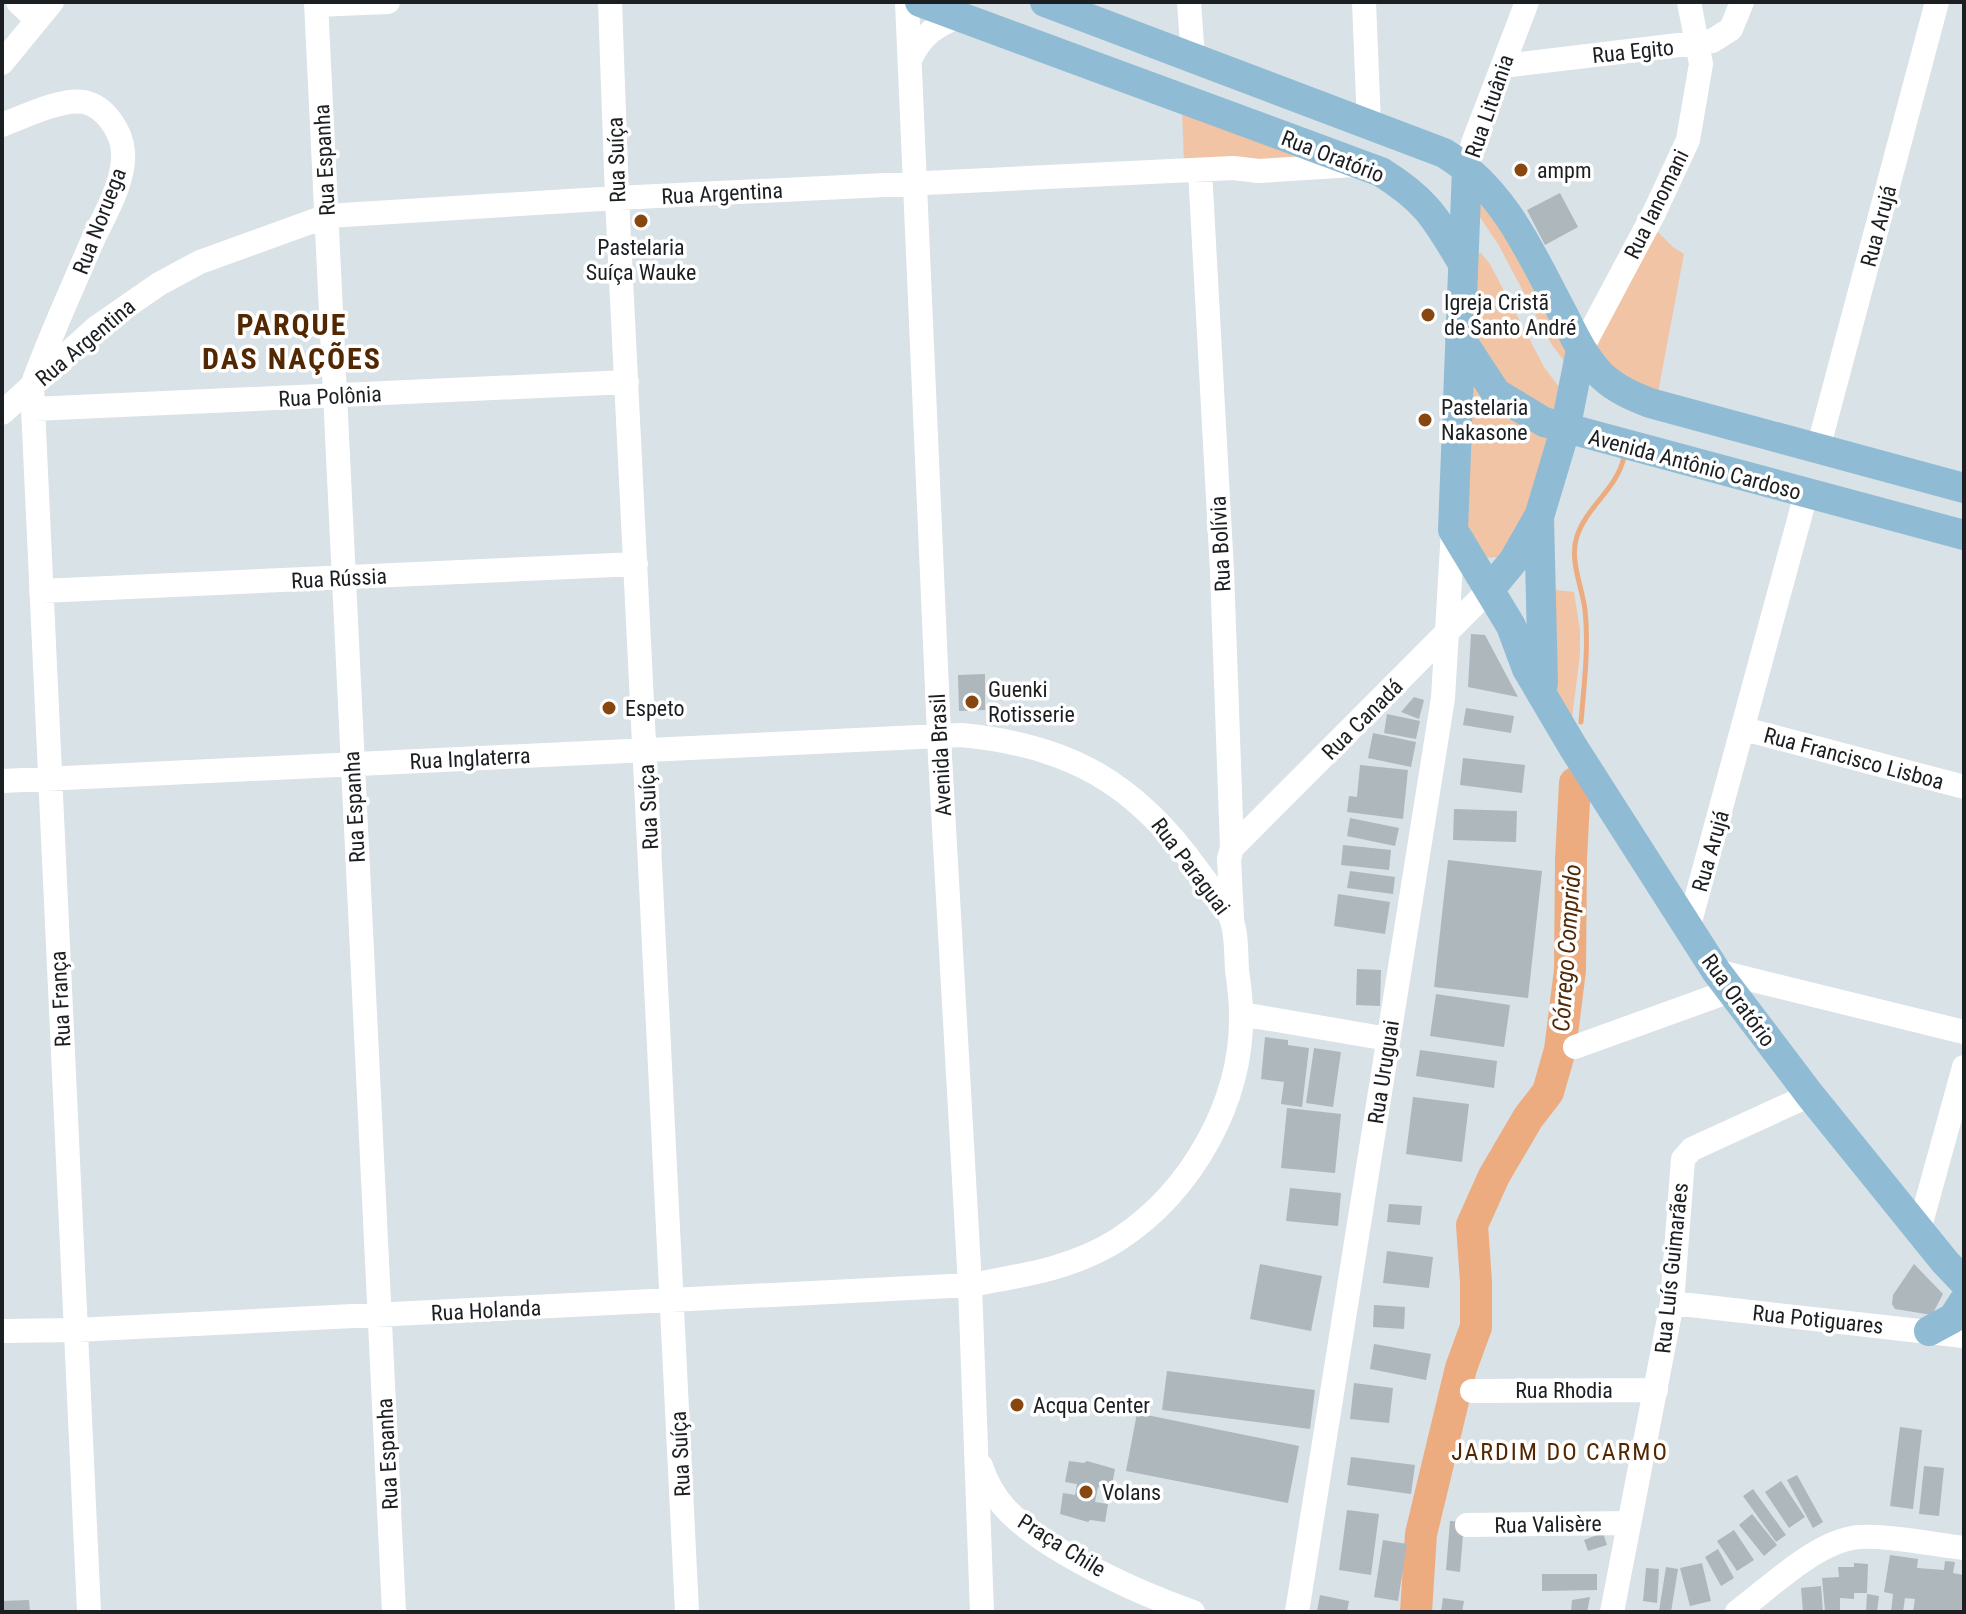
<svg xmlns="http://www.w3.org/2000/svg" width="1966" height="1614" font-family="'Roboto Condensed',sans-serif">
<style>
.green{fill:#f2c4a6}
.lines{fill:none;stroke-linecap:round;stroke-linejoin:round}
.stream{stroke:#edac80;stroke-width:5}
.river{stroke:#edac80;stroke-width:32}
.building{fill:#aeb7bc}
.minor{stroke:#fff;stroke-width:24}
.major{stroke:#8fbcd4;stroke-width:30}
.poi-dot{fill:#87470f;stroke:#fff;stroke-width:3}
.labels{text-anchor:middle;stroke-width:7;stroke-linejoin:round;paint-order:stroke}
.street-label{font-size:22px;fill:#1c1f21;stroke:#fff}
.poi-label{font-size:22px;fill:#1c1f21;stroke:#fff;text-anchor:start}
.water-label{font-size:24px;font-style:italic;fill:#532a07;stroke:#fff}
.neighbourhood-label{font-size:24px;letter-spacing:2px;fill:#532701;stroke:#fff}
.district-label{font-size:30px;font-weight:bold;letter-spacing:2px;fill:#532701;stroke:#fff}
</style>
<rect width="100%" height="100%" fill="#d9e2e7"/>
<path class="green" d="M1182,110L1317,161L1184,164Z
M1480,196L1485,197L1568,346L1566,364L1550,342L1498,244L1479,216Z
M1658,232L1673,247L1684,254L1657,398L1646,394L1596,354V346L1656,233Z
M1481,253L1490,264L1544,367L1559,387L1555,413L1519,402L1473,331L1477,254Z
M1473,384L1553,436L1534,511L1502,557L1483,558L1466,529Z
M1547,589L1574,592L1580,630V655L1571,726L1557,698Z"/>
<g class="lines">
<path class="stream" d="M1581,722C1584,685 1589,647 1585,610C1582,586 1569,560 1577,536C1587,506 1617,489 1624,457"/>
<path class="river" d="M1416,1612L1421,1534L1461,1368L1476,1327V1282L1472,1225L1494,1176L1528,1118L1548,1092L1560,1050L1570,970L1571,859L1575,783"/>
</g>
<path class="building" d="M1560,193L1578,227L1545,245L1527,210Z
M1471,634L1485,635L1518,697L1468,687Z
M985,674V710L959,711L958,675Z
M1414,697L1424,700L1419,719L1401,712Z
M1466,708L1514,716L1511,733L1463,725Z
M1387,714L1420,721L1416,739L1384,733Z
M1373,733L1416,742L1411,767L1368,758Z
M1463,758L1525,765L1522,793L1460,785Z
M1360,765L1408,770L1403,819L1347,812L1349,796L1357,797Z
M1454,809L1517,811L1516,842L1453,840Z
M1350,818L1399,828L1395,846L1347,836Z
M1343,845L1391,850L1389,870L1341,865Z
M1448,860L1542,871L1528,998L1434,987Z
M1350,871L1395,877L1393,894L1347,888Z
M1338,894L1390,902L1385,934L1334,926Z
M1357,969L1381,970L1380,1006L1356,1005Z
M1436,994L1510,1005L1504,1047L1430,1036Z
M1265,1037L1288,1040V1045L1309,1048L1302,1107L1281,1104L1284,1082L1261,1079Z
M1314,1048L1341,1052L1333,1107L1306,1103Z
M1420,1050L1497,1061L1494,1088L1416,1076Z
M1413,1097L1469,1104L1462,1162L1406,1154Z
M1287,1108L1341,1114L1335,1173L1281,1168Z
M1290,1188L1341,1193L1338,1226L1286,1221Z
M1389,1204L1422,1206L1420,1225L1387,1222Z
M1387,1251L1433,1257L1429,1288L1383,1283Z
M1260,1264L1322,1276L1311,1331L1250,1319Z
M1914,1264L1943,1294L1932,1315L1895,1309L1892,1304L1893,1295Z
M1374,1305L1405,1307L1404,1329L1373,1327Z
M1374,1344L1431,1354L1426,1380L1370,1369Z
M1167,1371L1315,1390L1310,1429L1162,1410Z
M1354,1383L1393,1388L1389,1423L1350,1419Z
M1137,1413L1299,1446L1288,1503L1126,1471Z
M1900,1427L1922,1430L1913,1509L1890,1506Z
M1351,1457L1415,1465L1411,1494L1347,1485Z
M1069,1461L1084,1463L1087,1461L1115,1469L1111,1490L1098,1487L1095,1502L1108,1504L1105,1522L1090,1520L1088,1522L1060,1514L1063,1493L1075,1495L1077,1484L1065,1482Z
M1924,1466L1944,1468L1939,1516L1919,1514Z
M1797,1475L1823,1522L1813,1528L1787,1480Z
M1781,1481L1805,1517L1789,1528L1765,1492Z
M1753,1489L1786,1535L1776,1542L1743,1496Z
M1347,1510L1379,1514L1371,1575L1339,1570Z
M1752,1514L1777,1545L1764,1556L1739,1525Z
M1450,1521L1464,1522L1460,1572L1446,1570Z
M1734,1530L1754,1560L1737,1571L1717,1541Z
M1603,1533L1607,1545L1588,1551L1584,1540Z
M1383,1540L1407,1544L1398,1601L1374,1597Z
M1718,1549L1734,1578L1721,1586L1705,1557Z
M1890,1555L1918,1559L1917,1568L1931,1569L1944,1570L1945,1561L1955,1562L1953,1573L1964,1575V1612H1913L1915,1599L1905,1598L1903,1612H1891L1893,1594L1884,1592Z
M1702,1563L1711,1601L1690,1606L1680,1568Z
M1854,1563L1868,1564L1867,1593H1854V1599L1840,1598V1610L1825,1611L1822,1578L1839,1577L1838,1567H1854Z
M1666,1567L1678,1569L1671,1612L1659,1611Z
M1646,1568L1659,1569L1657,1603L1643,1601Z
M1542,1574H1597V1590L1542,1591Z
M1821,1586L1823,1612H1803L1801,1588Z
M1867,1594L1879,1596L1877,1612H1866Z
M1320,1595L1349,1601L1347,1612H1317Z
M1590,1597L1587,1612H1571L1572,1600Z
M1443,1598L1464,1601L1462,1612H1441Z
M29,1600L30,1612H2V1601Z"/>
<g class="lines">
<path class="minor" d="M18,2L37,20
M316,2L394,1612
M610,2L617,198L687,1612
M907,2L940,757L970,1285L982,1612
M1189,2L1193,58
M1364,2L1369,124
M316,5L388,2
M911,58C922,34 937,25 960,16
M2,63L52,2
M1503,66L1712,41L1731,29L1742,2
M2,125C23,117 62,98 84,102C105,106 122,132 123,152C125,183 103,217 91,244C71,291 49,338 32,386L89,1612
M1467,169L1473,143L1527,2
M1200,170L1222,571L1232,848L1229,859L1232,918
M1581,350L1654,213L1688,140L1701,64L1689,2
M33,409L627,382
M2,413L97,327L159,284L200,262L327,216L617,198L1233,168L1259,171L1354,165
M1818,449L1937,2
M41,591L636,564
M1744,729L1964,787
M2,781L961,735C1069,745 1136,783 1199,872C1209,886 1223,901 1230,916C1237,930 1236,955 1237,970C1239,984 1241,999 1241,1013C1243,1101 1192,1191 1119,1239C1075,1268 1021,1276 970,1285L75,1330L2,1331
M1232,848L1490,589
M1688,929L1806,494
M1716,971L1964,1032
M1241,1014L1388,1039
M1575,1047L1730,991
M1919,1230L1964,1067
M1672,1303L1964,1336
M1472,1391L1656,1390
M981,1466C986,1481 994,1496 1005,1508C1045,1551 1138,1593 1193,1612
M1467,1525L1629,1523
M1297,1612L1443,698L1453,530
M1612,1612L1672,1303L1683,1159L1692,1149L1810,1095
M1737,1612C1769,1588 1813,1545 1852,1538C1877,1533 1936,1545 1964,1548"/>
<path class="major" d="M920,2L1381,172C1426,200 1435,217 1462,262
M1045,2L1444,153C1505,190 1531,254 1563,314C1574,336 1584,358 1602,376C1616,389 1632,396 1650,403L1964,488
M1467,169L1453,530L1511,626L1527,669L1573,747L1716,971L1810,1095L1945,1262L1964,1282
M1460,338L1496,393L1544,422L1964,535
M1490,589L1514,560L1538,518
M1543,683L1539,517L1565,430L1581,350
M1929,1331L1953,1318L1964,1301"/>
</g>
<g class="poi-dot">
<circle cx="1521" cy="170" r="8"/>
<circle cx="641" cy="221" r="8"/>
<circle cx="1428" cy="315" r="8"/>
<circle cx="1425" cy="420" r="8"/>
<circle cx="972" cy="702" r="8"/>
<circle cx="609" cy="708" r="8"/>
<circle cx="1017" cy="1405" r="8"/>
<circle cx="1086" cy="1492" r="8"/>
</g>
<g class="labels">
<g class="street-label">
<text transform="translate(1633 51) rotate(-6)" y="8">Rua Egito</text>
<text transform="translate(1489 106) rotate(-71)" y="8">Rua Lituânia</text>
<text transform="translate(1333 156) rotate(21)" y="8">Rua Oratório</text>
<text transform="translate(324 160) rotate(-93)" y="8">Rua Espanha</text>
<text transform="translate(616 160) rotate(-92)" y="8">Rua Suíça</text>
<text transform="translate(722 193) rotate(-3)" y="8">Rua Argentina</text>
<text transform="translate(1656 204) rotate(-64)" y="8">Rua Ianomani</text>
<text transform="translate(99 221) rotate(-69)" y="8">Rua Noruega</text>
<text transform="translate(1878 226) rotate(-75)" y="8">Rua Arujá</text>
<text transform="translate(85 342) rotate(-40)" y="8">Rua Argentina</text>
<text transform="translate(330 396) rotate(-3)" y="8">Rua Polônia</text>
<text transform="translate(1695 464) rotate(15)" y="8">Avenida Antônio Cardoso</text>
<text transform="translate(1220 544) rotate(-93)" y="8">Rua Bolívia</text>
<text transform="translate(339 578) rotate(-3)" y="8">Rua Rússia</text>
<text transform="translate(1362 719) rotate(-45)" y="8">Rua Canadá</text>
<text transform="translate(940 755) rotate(-93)" y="8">Avenida Brasil</text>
<text transform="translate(470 758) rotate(-3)" y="8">Rua Inglaterra</text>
<text transform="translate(1854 758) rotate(15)" y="8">Rua Francisco Lisboa</text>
<text transform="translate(354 807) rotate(-93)" y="8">Rua Espanha</text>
<text transform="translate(648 807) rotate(-93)" y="8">Rua Suíça</text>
<text transform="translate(1710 851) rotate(-74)" y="8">Rua Arujá</text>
<text transform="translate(1191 866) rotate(53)" y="8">Rua Paraguai</text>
<text transform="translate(60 999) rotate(-93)" y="8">Rua França</text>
<text transform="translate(1739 1000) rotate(54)" y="8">Rua Oratório</text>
<text transform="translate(1383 1072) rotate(-81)" y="8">Rua Uruguai</text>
<text transform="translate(1671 1268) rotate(-84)" y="8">Rua Luís Guimarães</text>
<text transform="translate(486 1310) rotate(-3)" y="8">Rua Holanda</text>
<text transform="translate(1818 1319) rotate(6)" y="8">Rua Potiguares</text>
<text x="1564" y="1398">Rua Rhodia</text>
<text transform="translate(387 1454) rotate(-93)" y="8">Rua Espanha</text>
<text transform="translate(680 1454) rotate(-93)" y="8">Rua Suíça</text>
<text transform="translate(1548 1524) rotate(-1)" y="8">Rua Valisère</text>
<text transform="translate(1062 1545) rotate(32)" y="8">Praça Chile</text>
</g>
<g class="poi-label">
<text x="1537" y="178">ampm</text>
<text x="641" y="255" text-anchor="middle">Pastelaria<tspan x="641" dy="25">Suíça Wauke</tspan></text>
<text x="1444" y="310">Igreja Cristã<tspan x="1444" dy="25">de Santo André</tspan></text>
<text x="1441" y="415">Pastelaria<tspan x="1441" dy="25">Nakasone</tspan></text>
<text x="988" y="697">Guenki<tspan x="988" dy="25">Rotisserie</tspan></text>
<text x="625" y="716">Espeto</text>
<text x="1033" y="1413">Acqua Center</text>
<text x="1102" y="1500">Volans</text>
</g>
<g class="water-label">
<text transform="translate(1567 948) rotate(-86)" y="8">Córrego Comprido</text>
</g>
<g class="neighbourhood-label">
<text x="1560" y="1460">JARDIM DO CARMO</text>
</g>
<g class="district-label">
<text x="292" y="335">PARQUE<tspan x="292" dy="34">DAS NAÇÕES</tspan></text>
</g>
</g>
<rect width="1966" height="1614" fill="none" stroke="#1c1f21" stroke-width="8"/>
</svg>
